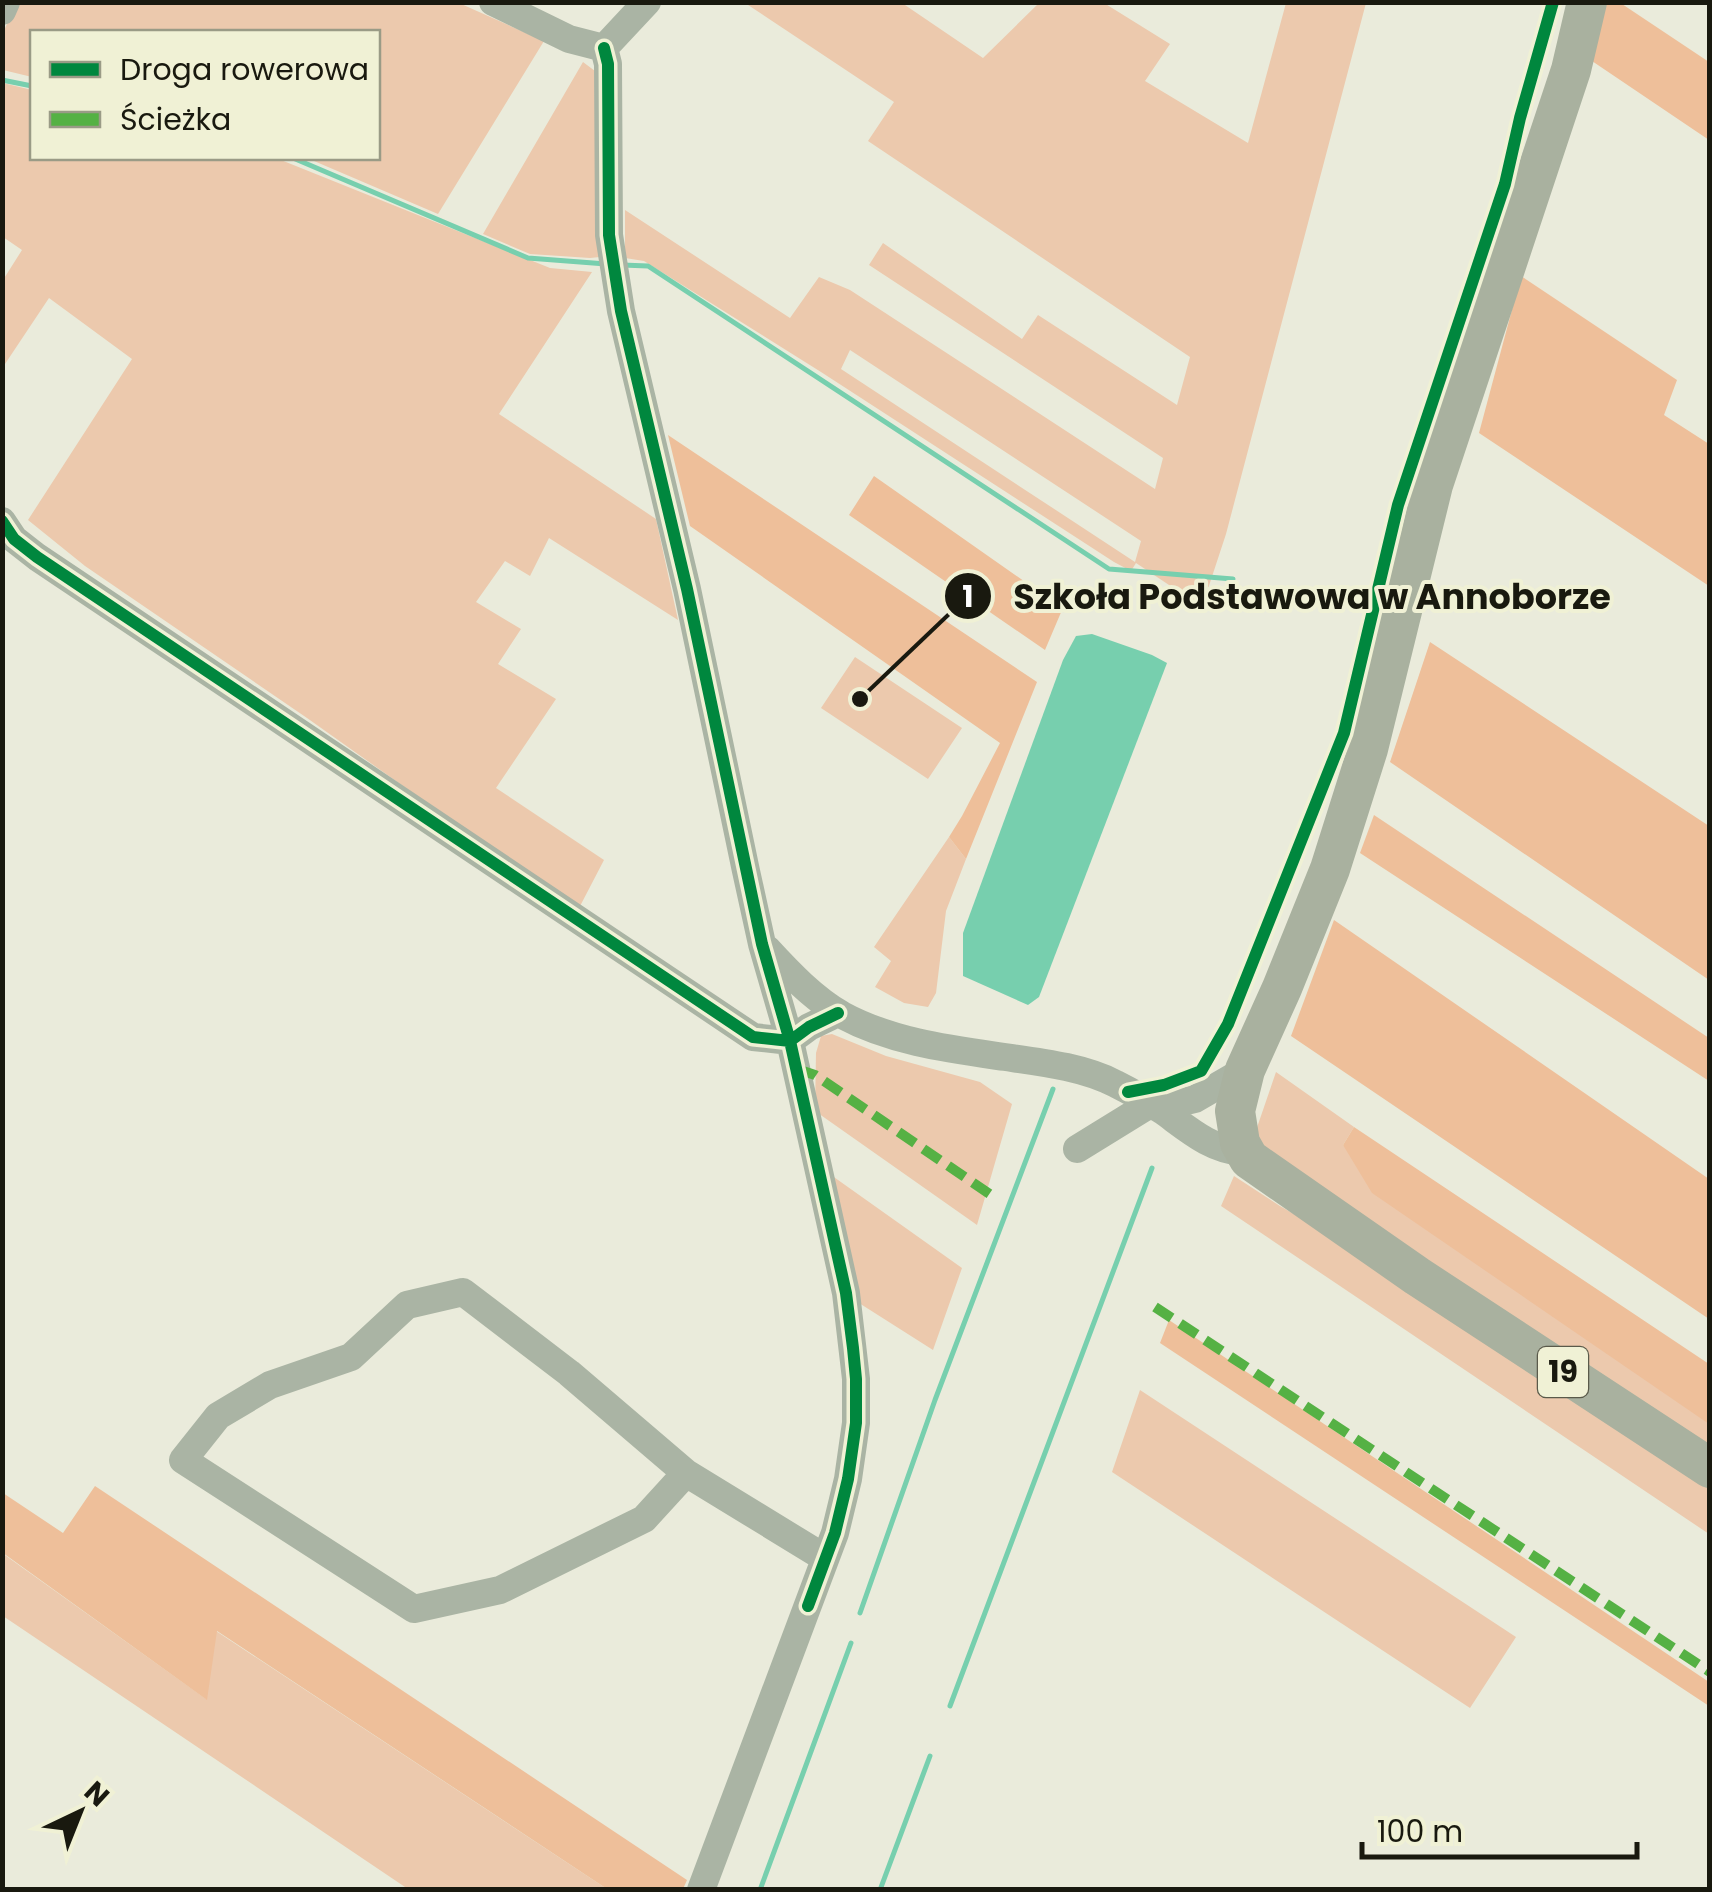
<svg xmlns="http://www.w3.org/2000/svg" width="1712" height="1892" font-family="Poppins,sans-serif">
<style>
.green{fill:#ecc9ad;fill-rule:evenodd}
.forest{fill:#eebf9a}
.water{fill:#77cfae}
.lines{fill:none;stroke-linecap:round;stroke-linejoin:round}
.stream{stroke:#77cfae;stroke-width:5}
.minor{stroke:#aab4a4;stroke-width:28}
.highway{stroke:#a9b19f;stroke-width:40}
.quiet{stroke:#55b144;stroke-width:10;stroke-dasharray:20 10;stroke-linecap:butt}
.cycleway-casing{stroke:#f0f1d5;stroke-width:19}
.cycleway{stroke:#00873e;stroke-width:12}
.labels{text-anchor:middle;stroke-width:8;stroke-linejoin:round;paint-order:stroke}
.shield{fill:#f0f1d5;stroke:#5a5a4a;stroke-width:2.5}
.shield-label{font-size:30px;font-weight:bold;fill:#19190f}
.leader{fill:none;stroke:#19190f;stroke-width:4}
.callout-dot{fill:#19190f;stroke:#f0f1d5;stroke-width:4}
.mark-label{font-size:30px;text-anchor:middle;font-weight:bold;fill:#fff}
.callout-label{font-size:35px;text-anchor:middle;font-weight:bold;fill:#19190f;stroke:#f0f1d5;stroke-width:8;stroke-linejoin:round;paint-order:stroke}
</style>
<rect width="100%" height="100%" fill="#eaebdb"/>
<path class="green" d="M16,3H459L544,41L438,214L307,158H378V32H32V77L3,70V33Z
M745,3H902L983,58L1039,3H1104L1170,44L1145,81L1248,143L1286,3H1366L1226,534L1202,607L1136,563L1131,571L1114,562L821,372L644,261L625,258V210L790,318L819,277L850,290L1155,489L1163,458L869,265L883,243L1022,339L1038,315L1177,405L1190,357L868,141L894,102ZM850,350L1141,541L1135,562L841,369Z
M583,62L595,71L600,257L590,258L530,254L483,234Z
M3,83L32,90V158H276L550,268L592,272L499,414L656,519L678,620L549,538L530,576L505,561L476,602L521,629L498,664L556,699L496,788L604,860L578,910L307,718L85,566L28,520L132,359L49,298L3,367V280L22,250L3,237Z
M855,657L962,728L928,779L821,708Z
M949,837L966,859L946,911L936,993L928,1007L904,1003L875,987L891,961L874,947Z
M832,1034L886,1056L980,1082L1012,1104L977,1225L815,1111L816,1053L821,1036Z
M1276,1072L1354,1127L1343,1145L1709,1421V1450L1251,1145Z
M831,1175L962,1268L933,1350L859,1303Z
M1234,1176L1280,1206L1370,1258L1709,1485V1534L1221,1206Z
M1140,1390L1516,1637L1470,1708L1112,1472Z
M2,1553L206,1699L216,1631L607,1889H408L3,1616Z"/>
<path class="forest" d="M1619,2L1709,62V140L1589,59L1603,3Z
M1521,276L1677,380L1664,415L1709,444V586L1479,433Z
M668,435L1037,682L966,859L949,837L962,816L1000,743L690,526Z
M874,476L1061,607L1062,610L1045,650L849,515Z
M1430,642L1709,826V980L1390,762Z
M1374,815L1709,1038V1081L1360,853Z
M1334,920L1709,1179V1319L1291,1036Z
M1354,1127L1709,1364V1424L1372,1193L1343,1145Z
M1169,1320L1709,1682V1706L1160,1343Z
M95,1486L687,1880L683,1889H607L217,1631L207,1700L3,1553V1493L63,1533Z"/>
<path class="water" d="M1092,634L1152,655L1167,663L1039,997L1028,1005L963,976V933L1063,660L1076,636Z"/>
<g class="lines">
<path class="stream" d="M2,80L32,86
M293,158L528,258L606,264
M622,265L648,266L1109,569L1233,579
M860,1613L935,1400L1053,1089
M950,1706L1152,1168
M760,1890L851,1643
M880,1890L930,1756"/>
<path class="minor" d="M493,2L569,39L604,48L647,2
M2,11L6,2
M604,48L608,64L609,235L621,311L687,589L746,871L762,944L790,1041L846,1293L856,1379V1423L848,1479L835,1533L701,1890
M2,521L14,539L37,557L753,1037L790,1041L809,1027L838,1013
M767,949C789,973 814,999 842,1015C892,1042 949,1049 1005,1057C1040,1062 1084,1067 1116,1084C1132,1092 1149,1102 1163,1111C1188,1129 1211,1150 1243,1152
M1158,1108L1195,1099L1245,1070
M1077,1149L1150,1104
M686,1473L644,1519L500,1590L414,1609L183,1460L218,1416L270,1385L351,1357L407,1305L463,1292L569,1373L686,1473L825,1558"/>
<path class="highway" d="M1587,2L1571,70L1433,485L1368,749L1330,869L1282,988L1245,1070L1235,1111L1240,1143L1249,1159L1417,1276L1710,1468"/>
<path class="quiet" d="M797,1069L815,1075L997,1199
M1155,1307L1710,1672"/>
<g class="cycleway-casing">
<path id="cycleway" d="M604,48L608,64L609,235L621,311L687,589L762,944L790,1041L846,1293L853,1348L856,1379V1423L848,1479L835,1533L808,1606
M2,521L14,539L37,557L753,1037L790,1041L809,1027L838,1013
M1128,1092L1164,1085L1201,1071L1228,1024L1344,733L1398,505L1505,184L1520,118L1553,2"/>
</g>
<use href="#cycleway" class="cycleway"/>
</g>
<g class="labels">
<rect class="shield" x="1538" y="1347" width="50" height="50" rx="8"/>
<g class="shield-label">
<text x="1563" y="1382">19</text>
</g>
</g>
<path class="leader" d="M860 699L968 596"/>
<g class="callout-dot">
<circle cx="860" cy="699" r="10"/>
<circle cx="968" cy="596" r="25"/>
</g>
<g class="mark-label">
<text x="968" y="607">1</text>
</g>
<g class="callout-label">
<text x="1312" y="609">Szkoła Podstawowa w Annoborze</text>
</g>
<rect width="1712" height="1892" fill="none" stroke="#19190f" stroke-width="10"/>
<rect x="30" y="30" width="350" height="130" fill="#f0f1d5" stroke="#9a9b86" stroke-width="2.5"/>
<rect x="50" y="62" width="50" height="15" fill="#00873e" stroke="#9a9b86" stroke-width="2.5"/>
<text x="120" y="80" font-size="30" fill="#19190f">Droga rowerowa</text>
<rect x="50" y="112" width="50" height="15" fill="#55b144" stroke="#9a9b86" stroke-width="2.5"/>
<text x="120" y="130" font-size="30" fill="#19190f">Ścieżka</text>
<g transform="translate(80 1812) rotate(43)" stroke="#f0f1d5" stroke-width="8" paint-order="stroke">
<path d="M0-8L18 38L0 25L-18 38Z" fill="#19190f"/>
<text y="-15" font-size="28" font-weight="bold" text-anchor="middle" fill="#19190f">N</text>
</g>
<path d="M1362 1842v15h275v-15" fill="none" stroke="#19190f" stroke-width="5"/>
<text x="1377" y="1842" font-size="30" fill="#19190f" stroke="#f0f1d5" stroke-width="8" paint-order="stroke">100 m</text>
</svg>
